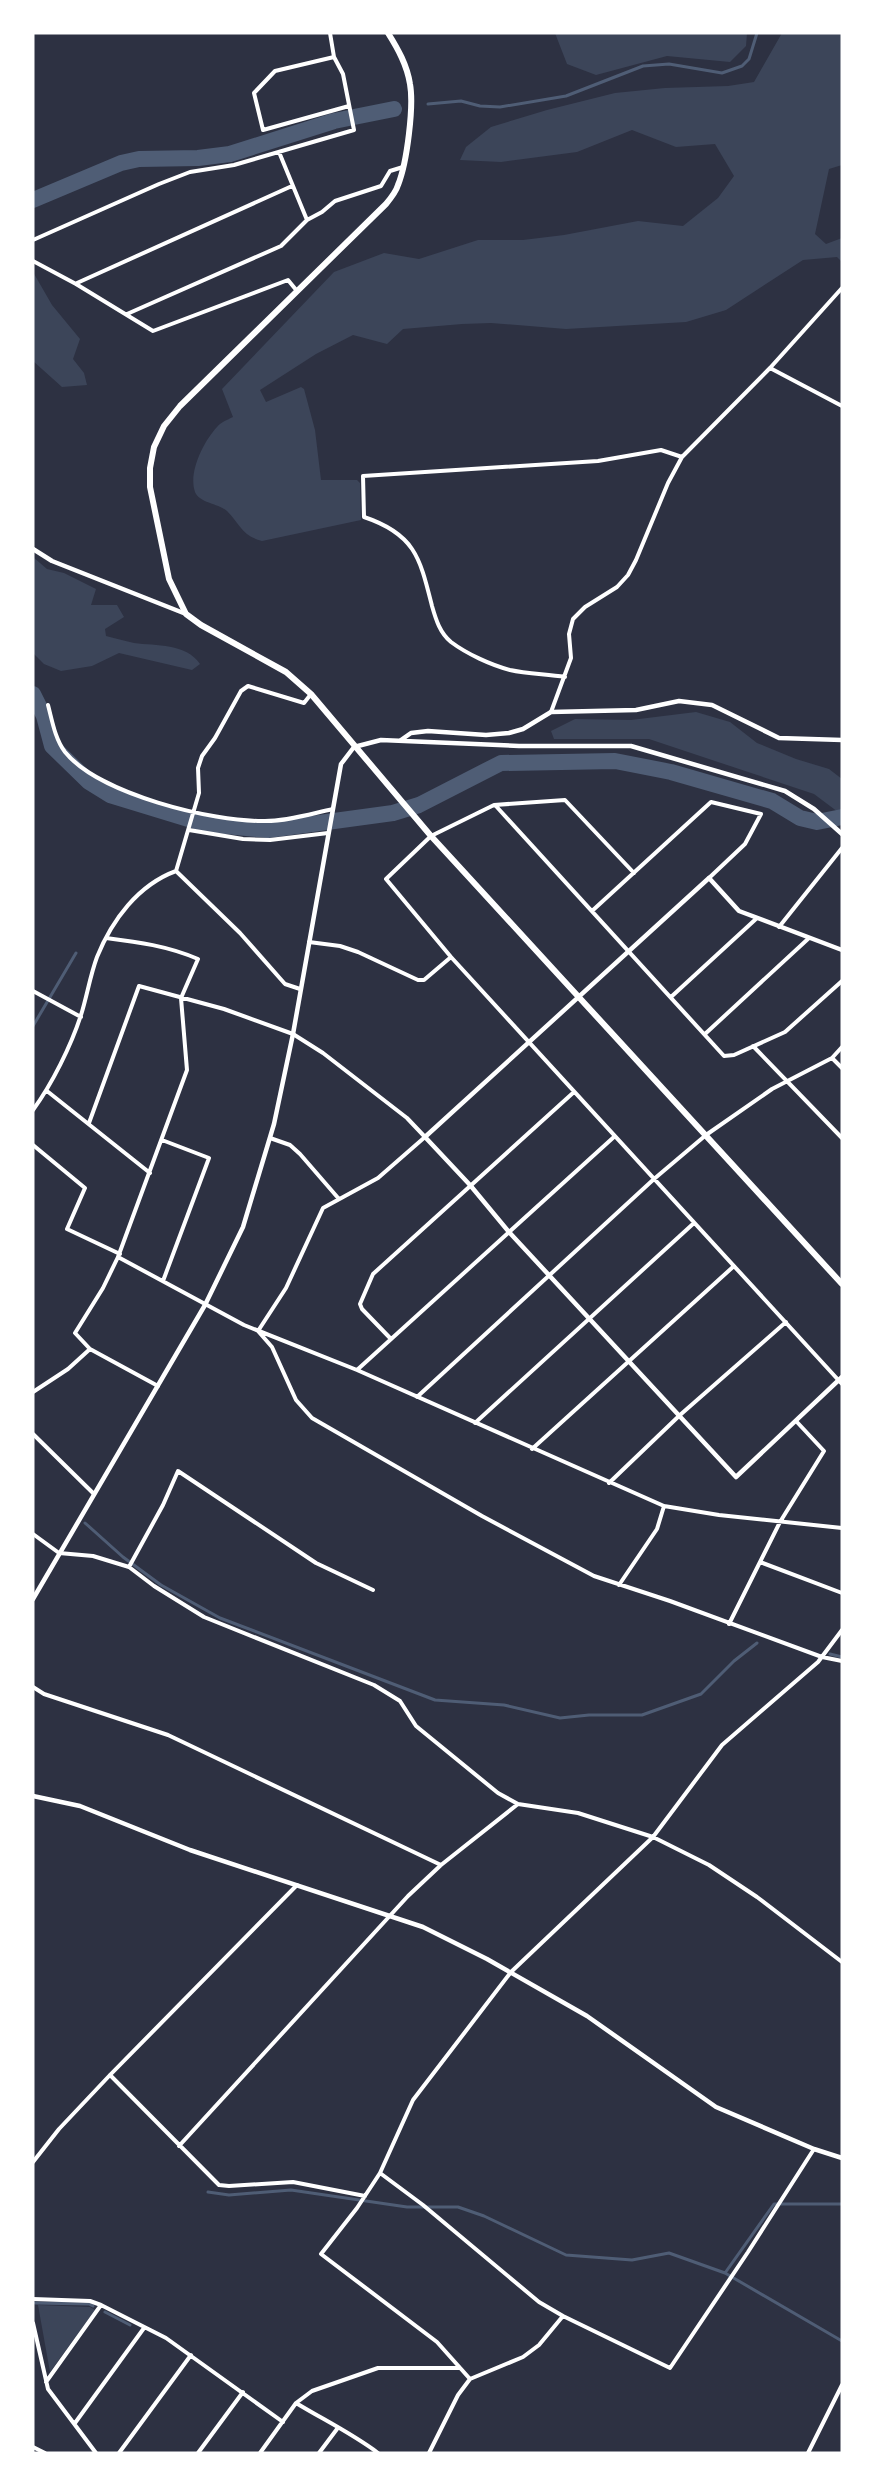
<svg xmlns="http://www.w3.org/2000/svg" width="875" height="2486" font-family="'Work Sans',sans-serif">
<style>
.green{fill:#3c4559}
.lines{fill:none;stroke-linecap:round;stroke-linejoin:round}
.stream{stroke:#4f5d75;stroke-width:3}
.river{stroke:#4f5d75;stroke-width:16}
.minor{stroke:#fff;stroke-width:4}
.tertiary{stroke:#fff;stroke-width:4.5}
.primary{stroke:#fff;stroke-width:6}
</style>
<rect width="100%" height="100%" fill="#2d3142"/>
<path class="green" d="M555,33H747L746,46L730,62L667,56L596,75L567,64Z
M782,33H842V165L829,169L815,234L826,244L842,238V262L837,257L803,260L726,310L686,322L566,329L491,323L462,324L403,329L387,344L353,335L316,354L260,390L266,402L301,387L304,389L315,430L321,480H357L360,483L361,520L262,541C242,536 240,524 227,511C220,504 199,503 195,492C188,472 204,441 217,427C221,422 227,420 233,417L222,389L334,272L384,253L419,259L478,240H523L564,235L638,221L683,226L718,198L734,176L715,144L676,147L632,130L577,152L501,162L460,160L466,147L491,127L547,110L615,93L665,88L728,86L754,82Z
M33,272L52,305L80,339L73,359L84,373L87,385L62,387L33,361Z
M33,557L47,569L64,573L96,589L91,605H117L124,617L105,629L106,636C115,638 124,641 134,643C156,646 186,643 200,664L192,670L119,653L92,666L61,671L44,664L33,653Z
M696,712L730,722L757,743L796,759L829,769L842,779V815L814,794L649,739H554L551,731L575,719L631,720Z
M38,2305L90,2307L95,2310L50,2372Z"/>
<g class="lines">
<path class="stream" d="M428,104L461,101L480,106L500,107L566,96L643,66L669,64L722,73L742,66L749,59L757,33
M33,1026L76,953
M85,1523L123,1557L161,1585L220,1618L435,1700L504,1705L560,1718L589,1715H642L701,1694L734,1661L757,1643
M830,1654L842,1657
M208,2192L229,2195L291,2190L407,2207H458L484,2216L566,2255L632,2260L669,2253L725,2273L774,2204H842
M725,2273L842,2341
M35,2303L89,2304L93,2306
M105,2312L130,2325"/>
<path class="river" d="M33,200L121,163L139,159L198,158L230,154L334,121L394,109
M33,694L44,716L52,746L89,782L110,795L205,824L268,830L393,813L419,805L501,763L615,761L671,772L772,801L800,818L817,822L842,817"/>
<path class="minor" d="M334,57L275,71L254,93L263,130L349,106
M279,152L307,220
M33,240L159,184L190,172L234,165L354,130L343,74L334,57L330,33
M33,261L76,284L153,331L288,280L297,291
M77,283L292,186
M127,314L281,246L307,220L322,212L335,201L381,186L390,171L403,167
M770,368L842,406
M565,677C547,674 528,674 510,670C491,665 467,654 451,642C440,633 436,620 432,606C420,558 415,534 364,517L363,476L598,461L661,450L682,457
M48,705C52,720 55,739 65,752C99,794 212,822 265,821C288,821 310,814 333,809
M551,712L571,658L569,634L573,619L585,607L617,587L628,575L636,560L668,483L682,457L770,368L842,288
M495,805L724,1056L734,1055L785,1032L842,981
M189,830L243,839L270,840L328,833
M176,871L199,793L198,768L202,756L215,738L241,691L248,686L304,703L311,694
M176,871L240,933L285,984L300,989
M634,873L565,800L494,805L431,836L386,879L451,957L842,1384
M592,911L711,802L761,814L745,844L709,878
M779,927L842,848
M106,938C138,942 168,946 198,959L181,998L187,1070L118,1257L103,1288L75,1333L90,1349L158,1386
M309,942L340,946L358,952L418,980H424L451,957
M33,991L81,1017
M671,997L757,918
M705,1034L809,938
M753,1046L842,1138
M832,1058L842,1068
M47,1091L150,1173
M33,1110C52,1084 71,1046 81,1015C87,996 90,976 97,957C112,920 138,885 176,871
M89,1123L139,986L224,1009L293,1034L323,1053L407,1118L425,1137L378,1178L323,1208L286,1288L258,1331L272,1347L296,1400L312,1418L482,1516L594,1576L670,1601L822,1657L842,1661
M270,1138L290,1145L300,1154L339,1199
M162,1140L209,1158L163,1281
M33,1145L85,1188L67,1229L120,1254
M118,1257L244,1325L357,1370L664,1506L719,1515L842,1528
M391,1339L362,1309L360,1304L373,1274L574,1092
M357,1370L615,1136
M33,1392L68,1369L90,1349
M417,1397L654,1179L706,1135L772,1089L832,1058L842,1047
M475,1423L694,1223
M33,1434L94,1494
M532,1449L734,1266
M609,1483L680,1415L786,1322
M33,1534L59,1553L93,1556L129,1567L154,1586L204,1617L374,1685L400,1701L416,1726L498,1793L518,1804L578,1813L653,1837L709,1865L757,1897L842,1962
M760,1562L842,1593
M129,1567L163,1505L178,1471L316,1563L373,1590
M619,1585L657,1529L664,1506
M729,1624L780,1522L824,1451L796,1421
M33,1687L44,1694L168,1735L441,1865
M110,2075L219,2185L229,2186L293,2182L365,2196
M179,2146L408,1896L441,1865L518,1804
M33,2162L59,2129L110,2075L297,1885
M380,2173L423,2205L539,2302L563,2316L670,2368L748,2252L814,2149
M33,2299L90,2301L101,2305L166,2338L283,2422
M33,2323L48,2389L96,2453
M470,2379L437,2342L321,2254L357,2208L380,2173L413,2100L511,1972L653,1837L722,1745L818,1662L842,1630
M46,2382L101,2305
M296,2403L312,2391L378,2368H460
M75,2423L144,2328
M33,2447L45,2453
M119,2453L191,2355
M198,2453L243,2392
M260,2453L296,2403C324,2420 353,2434 378,2453
M319,2453L337,2429
M429,2453L458,2395L470,2379L523,2357L539,2345L563,2316
M808,2453L842,2385"/>
<path class="tertiary" d="M33,549L52,561L186,614
M401,740L411,733L428,731L486,735L509,733L523,729L551,712L636,710L679,701L712,705L779,738L842,740
M842,950L739,911L709,878L425,1137L470,1185L509,1232L736,1477L842,1377
M33,1599L205,1305L243,1227L274,1124L293,1034L341,764L354,747L381,740L519,746H631L785,791L814,809L842,834
M33,1796L80,1806L190,1850L423,1927L487,1959L587,2016L716,2107L814,2149L842,2158"/>
<path class="primary" d="M388,33C398,49 407,65 410,84C414,106 407,163 398,185C396,192 391,198 386,204L180,406L164,426L154,447L150,468V487L169,579L186,614L201,625L286,672L311,694L431,836L842,1284"/>
</g>
<rect width="875" height="2486" fill="none" stroke="#ffffff" stroke-width="69"/>
</svg>
